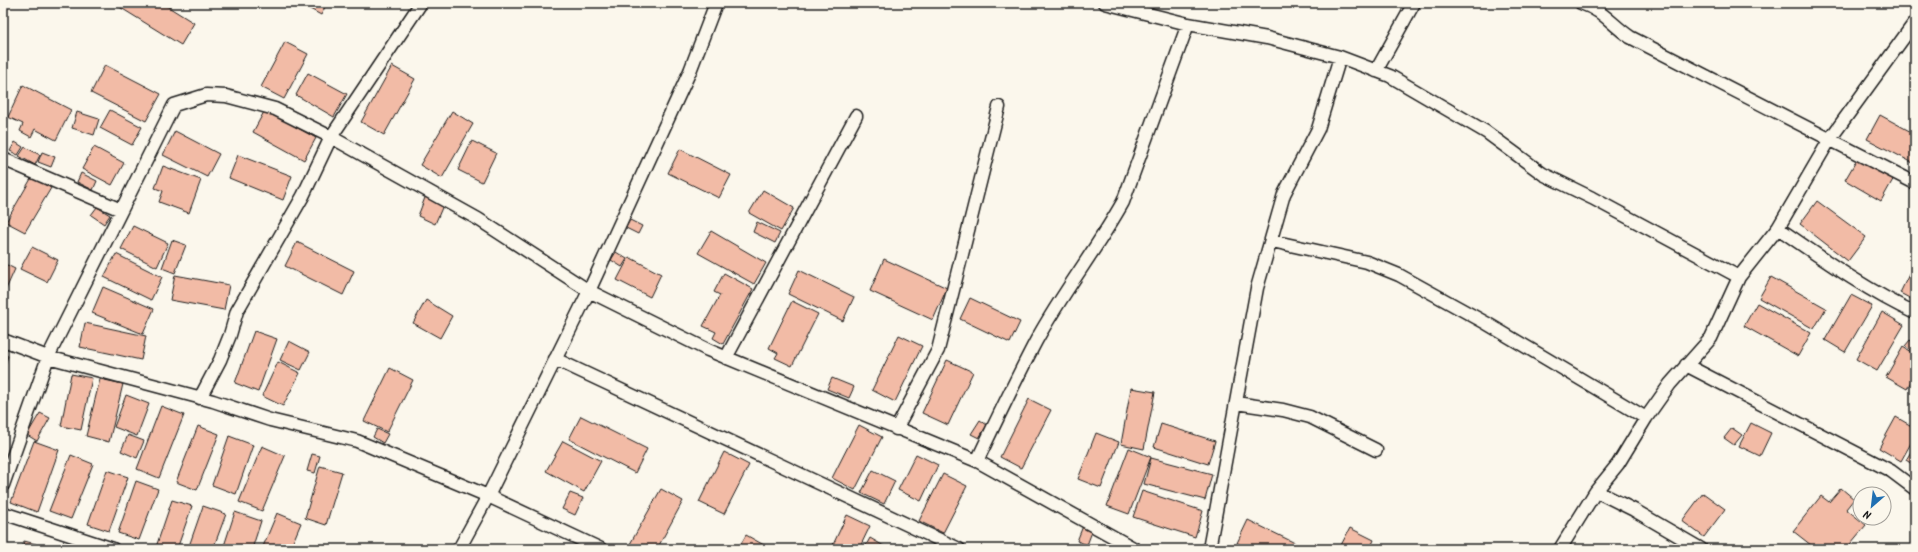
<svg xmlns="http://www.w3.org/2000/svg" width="1918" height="552" font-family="Kalam,sans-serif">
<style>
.building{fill:#f2bba6;stroke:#1c1c1c}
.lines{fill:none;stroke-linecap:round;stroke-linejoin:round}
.street-casing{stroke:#1c1c1c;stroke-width:15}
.street{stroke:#fbf7ec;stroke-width:12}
</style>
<rect width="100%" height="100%" fill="#fbf7ec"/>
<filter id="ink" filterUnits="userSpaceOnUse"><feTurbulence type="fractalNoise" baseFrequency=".025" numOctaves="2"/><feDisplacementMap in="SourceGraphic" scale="8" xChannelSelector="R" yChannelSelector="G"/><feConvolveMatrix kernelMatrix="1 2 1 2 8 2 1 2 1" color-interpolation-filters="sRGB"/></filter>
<g filter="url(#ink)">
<path class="building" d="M113,3H162L194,23L181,45Z
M299,3H327L321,15Z
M285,42L308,54L284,99L261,87Z
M105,65L161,94L146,121L91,93Z
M392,66L415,79L384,135L361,122Z
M308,73L347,94L334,117L296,95Z
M23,85L71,110L56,140L35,129L31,137L20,131L23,124L8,117Z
M110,110L142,127L132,145L100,128Z
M265,110L316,138L304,160L253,132Z
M452,111L473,124L442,178L420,165Z
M77,112L99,119L94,135L72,128Z
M1880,115L1915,134V164L1867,139Z
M175,131L219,154L207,177L163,155Z
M472,141L496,153L482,182L458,170Z
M15,142L23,147L18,155L10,151Z
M25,147L40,155L35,165L19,156Z
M94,147L124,163L112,185L82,169Z
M680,149L731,175L719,198L668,173Z
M42,152L55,157L51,167L38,162Z
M238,155L292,176L283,200L229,178Z
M1859,156L1895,176L1881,201L1845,180Z
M163,166L201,180L189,213L159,202L163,191L155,188Z
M81,173L97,181L93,190L77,182Z
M32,177L51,188L25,232L6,222Z
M763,190L794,208L781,231L749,213Z
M426,195L444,203L435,224L418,216Z
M1817,201L1866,237L1848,261L1800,224Z
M97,207L110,215L104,224L91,215Z
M630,220L642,226L638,234L626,228Z
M757,222L780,233L775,243L753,232Z
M133,226L168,243L157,267L121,249Z
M711,231L766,263L754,284L698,253Z
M172,240L186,245L175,273L162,268Z
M297,242L354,271L343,295L285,266Z
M32,247L58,260L47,282L20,269Z
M616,252L627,259L622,267L611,260Z
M116,254L162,277L151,300L104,277Z
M629,257L661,274L650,297L617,280Z
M884,259L947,288L933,320L870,291Z
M3,263L15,269L3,296Z
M1913,266L1915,267V301L1900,293Z
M799,270L854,297L843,321L788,294Z
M724,273L753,289L723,344L713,338L716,332L703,326L720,295L714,292Z
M175,275L229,285L224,310L170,300Z
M1771,277L1826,308L1814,329L1759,298Z
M103,287L154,309L143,334L92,313Z
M1851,295L1872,306L1845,352L1825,340Z
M970,298L1020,322L1010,343L960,319Z
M426,300L452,316L440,338L413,323Z
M792,301L818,314L792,366L775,358L778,353L769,348Z
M1757,303L1811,333L1798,356L1744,326Z
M1882,312L1904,325L1877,371L1856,359Z
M85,323L146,336L141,360L80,347Z
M254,331L277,339L258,392L235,383Z
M899,335L922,346L895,402L872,390Z
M1910,340L1915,344V349L1913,352L1905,346Z
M289,341L310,352L301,370L280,360Z
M1903,347L1914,354L1915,352V374L1907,389L1886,377Z
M3,354L8,356L3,371Z
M947,360L973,372L948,425L922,413Z
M278,362L300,373L283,406L262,396Z
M390,368L413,380L387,432L364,421Z
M71,374L92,378L81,430L61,426Z
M832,378L854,387L849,398L827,389Z
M100,379L123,384L109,442L86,436Z
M1131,388L1155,392L1144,449L1121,444Z
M126,395L149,404L137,436L114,427Z
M1029,399L1051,410L1021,468L1000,457Z
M161,406L184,415L159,478L137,469Z
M40,413L50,418L37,441L27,435Z
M581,416L647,449L635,473L569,439Z
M1896,417L1915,428V436L1901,461L1879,448Z
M980,420L987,425L979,438L971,434Z
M1751,423L1771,433L1760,456L1739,446Z
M1161,424L1215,441L1208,464L1154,447Z
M859,425L882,437L855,490L832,478Z
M198,426L219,434L197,490L176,482Z
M1732,428L1742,435L1734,445L1724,438Z
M377,429L388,434L383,443L373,437Z
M1096,433L1119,442L1101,488L1078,479Z
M128,435L144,441L137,458L121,451Z
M229,436L253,445L236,494L212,485Z
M34,441L59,450L37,512L11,502Z
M563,441L601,461L584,492L546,471Z
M1915,445V466L1906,460Z
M262,446L285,456L262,511L239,502Z
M1129,448L1151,457L1129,514L1107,506Z
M724,452L749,465L724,514L699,502Z
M312,454L320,456L315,473L307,471Z
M916,454L938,465L921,501L898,490Z
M71,455L93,464L71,519L49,511Z
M1151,458L1212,474L1205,500L1144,484Z
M320,466L342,472L326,525L305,518Z
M107,470L128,477L109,531L88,524Z
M873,470L895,481L884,504L861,493Z
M943,474L967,486L943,533L919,521Z
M136,481L158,489L139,540L118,533Z
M1841,488L1854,499L1846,509L1866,525L1846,549H1816L1793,531L1821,496L1829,502Z
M661,489L683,501L657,549H639L630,544Z
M1142,491L1203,511L1195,537L1133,517Z
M570,493L583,498L575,515L562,509Z
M1703,493L1725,509L1704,537L1682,521Z
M172,500L192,506L177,549H161L156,547Z
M203,506L226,514L213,549H188Z
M235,512L261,521L252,549H223Z
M277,513L301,523L290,549H262Z
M847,515L870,526L859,549H831Z
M1248,520L1295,543L1292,549H1249L1237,543Z
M1083,526L1093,529L1087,545L1077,541Z
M1350,528L1374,540L1370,549H1339Z
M746,535L771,549H738Z
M870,538L889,549H864Z
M24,541L36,544L35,549H22Z
M300,545L315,547V549H299Z"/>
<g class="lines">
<g class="street-casing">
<path id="street" d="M1105,3L1188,24L1267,38L1340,57L1390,76L1486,132L1543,174L1592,198L1739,277
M1581,3C1604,11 1611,24 1630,37L1915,183
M1376,71L1414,3
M3,159L121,210
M1778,228C1823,259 1866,290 1915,313
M1272,241L1367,262L1399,275L1486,323L1646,418
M3,340L48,357L213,401L270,420L357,441L488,496L601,549
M726,358L856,116
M555,359L959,549
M1686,365L1891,471L1915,489
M200,398L220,360L230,335L237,311L303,196L331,137L421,3
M1236,403L1283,410L1310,417L1376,450
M896,429L938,350L999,107
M977,461C996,421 1015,381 1036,341C1062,293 1096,250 1123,202L1188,24
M3,485L48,357L174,105L206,95L226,96L275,109L331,137L478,219L589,291L708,350L977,461L1135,549
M1596,491L1618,464L1646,418L1670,384L1711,338L1739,277L1778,228L1830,139L1915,22
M3,513L113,549
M459,549L488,496L589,291L690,71L716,3
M1209,549L1257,288L1284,194L1318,129L1340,57
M1560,549L1596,491L1634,510L1701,549"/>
</g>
<use href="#street" class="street"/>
</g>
</g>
<rect width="1918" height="552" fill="none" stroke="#fbf7ec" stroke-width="16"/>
<rect x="8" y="8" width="1902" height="536" fill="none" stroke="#1c1c1c" stroke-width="1.5" filter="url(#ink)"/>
<g transform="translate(1872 506) rotate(208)"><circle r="19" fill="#fbf7ec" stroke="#a29f99"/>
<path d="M0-3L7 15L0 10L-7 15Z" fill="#1f6fb2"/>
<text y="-6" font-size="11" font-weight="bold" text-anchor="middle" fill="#1c1c1c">N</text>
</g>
</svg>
